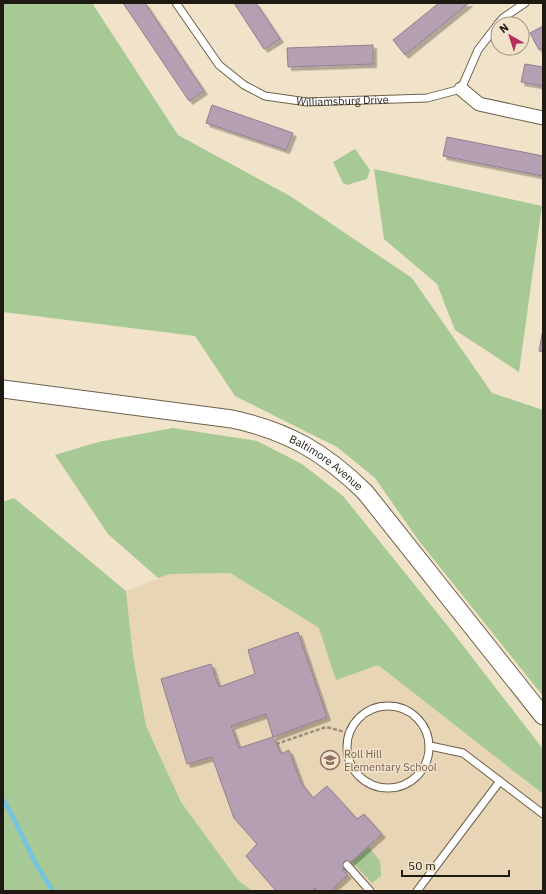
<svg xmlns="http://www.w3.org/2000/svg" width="546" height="894" font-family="'IBM Plex Sans',sans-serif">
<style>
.built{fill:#e8d5b6}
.green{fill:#a6c995}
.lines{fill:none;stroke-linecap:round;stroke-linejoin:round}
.stream{stroke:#74c4e0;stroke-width:4.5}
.building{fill:#b5a0b3;stroke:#937e91;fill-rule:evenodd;filter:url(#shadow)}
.service-casing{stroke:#6e614c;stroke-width:9}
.minor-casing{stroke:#6e614c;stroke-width:15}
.tertiary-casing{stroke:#6e614c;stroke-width:19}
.path{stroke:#9a8f7d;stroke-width:2.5;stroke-dasharray:4 2;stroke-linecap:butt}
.service{stroke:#fff;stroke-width:7}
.minor{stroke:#fff;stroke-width:13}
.tertiary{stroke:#fff;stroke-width:17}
.labels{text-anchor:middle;stroke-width:3;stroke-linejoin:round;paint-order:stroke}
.street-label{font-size:11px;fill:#1f1a11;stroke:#f1e2ca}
.education-label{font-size:11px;fill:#785e54;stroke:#f1e2ca;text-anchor:start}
</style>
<defs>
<filter id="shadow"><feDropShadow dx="3.5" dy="3.5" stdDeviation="0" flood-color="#0004"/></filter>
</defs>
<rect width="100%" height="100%" fill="#f1e2ca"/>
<path class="built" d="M230,573L378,665L543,794V891H252L238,880L181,802L146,726L133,656L126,591L170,574Z"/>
<path class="green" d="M3,3H92L178,135L290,196L412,278L492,393L543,410V696L419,541L375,478L337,447L235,396L195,336L3,312Z
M355,149L370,170L367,179L347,185L343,183L333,162Z
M374,169L542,206L519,372L455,330L437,284L384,239Z
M173,428L257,441L302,464L343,496L447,625L543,749V794L378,665L336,680L319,628L230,573L170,574L158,578L108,534L55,455L98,442Z
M14,498L126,591L133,656L146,726L181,802L238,880L252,891H3V502Z
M368,846L380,861L381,876L372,883L351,861Z"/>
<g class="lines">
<path class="stream" d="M3,800L11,813L36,864L53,891"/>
</g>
<path class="building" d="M123,3H145L204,91L189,101Z
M234,3H256L280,39L264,49Z
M439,3H469L405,55L393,40Z
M543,26V47L539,50L530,33Z
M373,45V64L288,67L287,48Z
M525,64L543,67V86L521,82Z
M212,105L293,133L286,150L206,123Z
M447,137L543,156V176L443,156Z
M543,329V352L539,351Z
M298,632L327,717L273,737L281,754L289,750L301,783L313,798L327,786L357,819L364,814L382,834L342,870L348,875L330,891H318L315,888L312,891H276L246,856L257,844L234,818L212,757L187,764L161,679L211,664L219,687L255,674L248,650ZM266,714L273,737L239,748L231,726Z"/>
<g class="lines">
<g class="service-casing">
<g id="service">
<path id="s1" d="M176,3L219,65L244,85L265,96L307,102L427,98L461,89L478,50L498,24"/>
<path d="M498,24L503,18L525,3"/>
<circle cx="388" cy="747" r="41"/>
<path d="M430,746L463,753L543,814"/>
<path d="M347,865L370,891"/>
<path d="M417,891L500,781"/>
</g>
</g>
<g class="minor-casing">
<path id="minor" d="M461,89L479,104L543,118"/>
</g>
<g class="tertiary-casing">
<g id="tertiary">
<path id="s2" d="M3,389L232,419C288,431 324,452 365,492L543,716"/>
</g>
</g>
<path class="path" d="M276,744L326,727L349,733"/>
<use href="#service" class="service"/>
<use href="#minor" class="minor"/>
<use href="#tertiary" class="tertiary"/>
</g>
<defs>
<g id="school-ring" transform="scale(1)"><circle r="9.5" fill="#f1e2ca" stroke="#8d6e63" stroke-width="1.5"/><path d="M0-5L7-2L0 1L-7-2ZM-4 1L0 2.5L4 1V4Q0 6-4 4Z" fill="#8d6e63"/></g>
</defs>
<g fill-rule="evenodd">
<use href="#school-ring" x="330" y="760"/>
</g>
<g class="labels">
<g class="street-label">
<text dy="4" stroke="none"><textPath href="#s1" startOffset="209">Williamsburg Drive</textPath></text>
<text dy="4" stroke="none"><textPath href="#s2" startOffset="336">Baltimore Avenue</textPath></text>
</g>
<g class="education-label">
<text x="344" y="758">Roll Hill<tspan x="344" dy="13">Elementary School</tspan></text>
</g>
</g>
<rect width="546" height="894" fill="none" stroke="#1f1a11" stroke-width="8"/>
<g transform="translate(510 36) rotate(321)"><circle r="19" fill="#f1e2ca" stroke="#9d9280"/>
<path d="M0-3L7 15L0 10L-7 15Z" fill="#b72a5d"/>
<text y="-6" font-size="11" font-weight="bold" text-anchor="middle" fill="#1f1a11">N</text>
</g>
<path d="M402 870v6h107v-6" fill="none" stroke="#1f1a11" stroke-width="2"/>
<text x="408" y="870" font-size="12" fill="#1f1a11" stroke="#f1e2ca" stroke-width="3" paint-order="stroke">50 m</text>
</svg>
